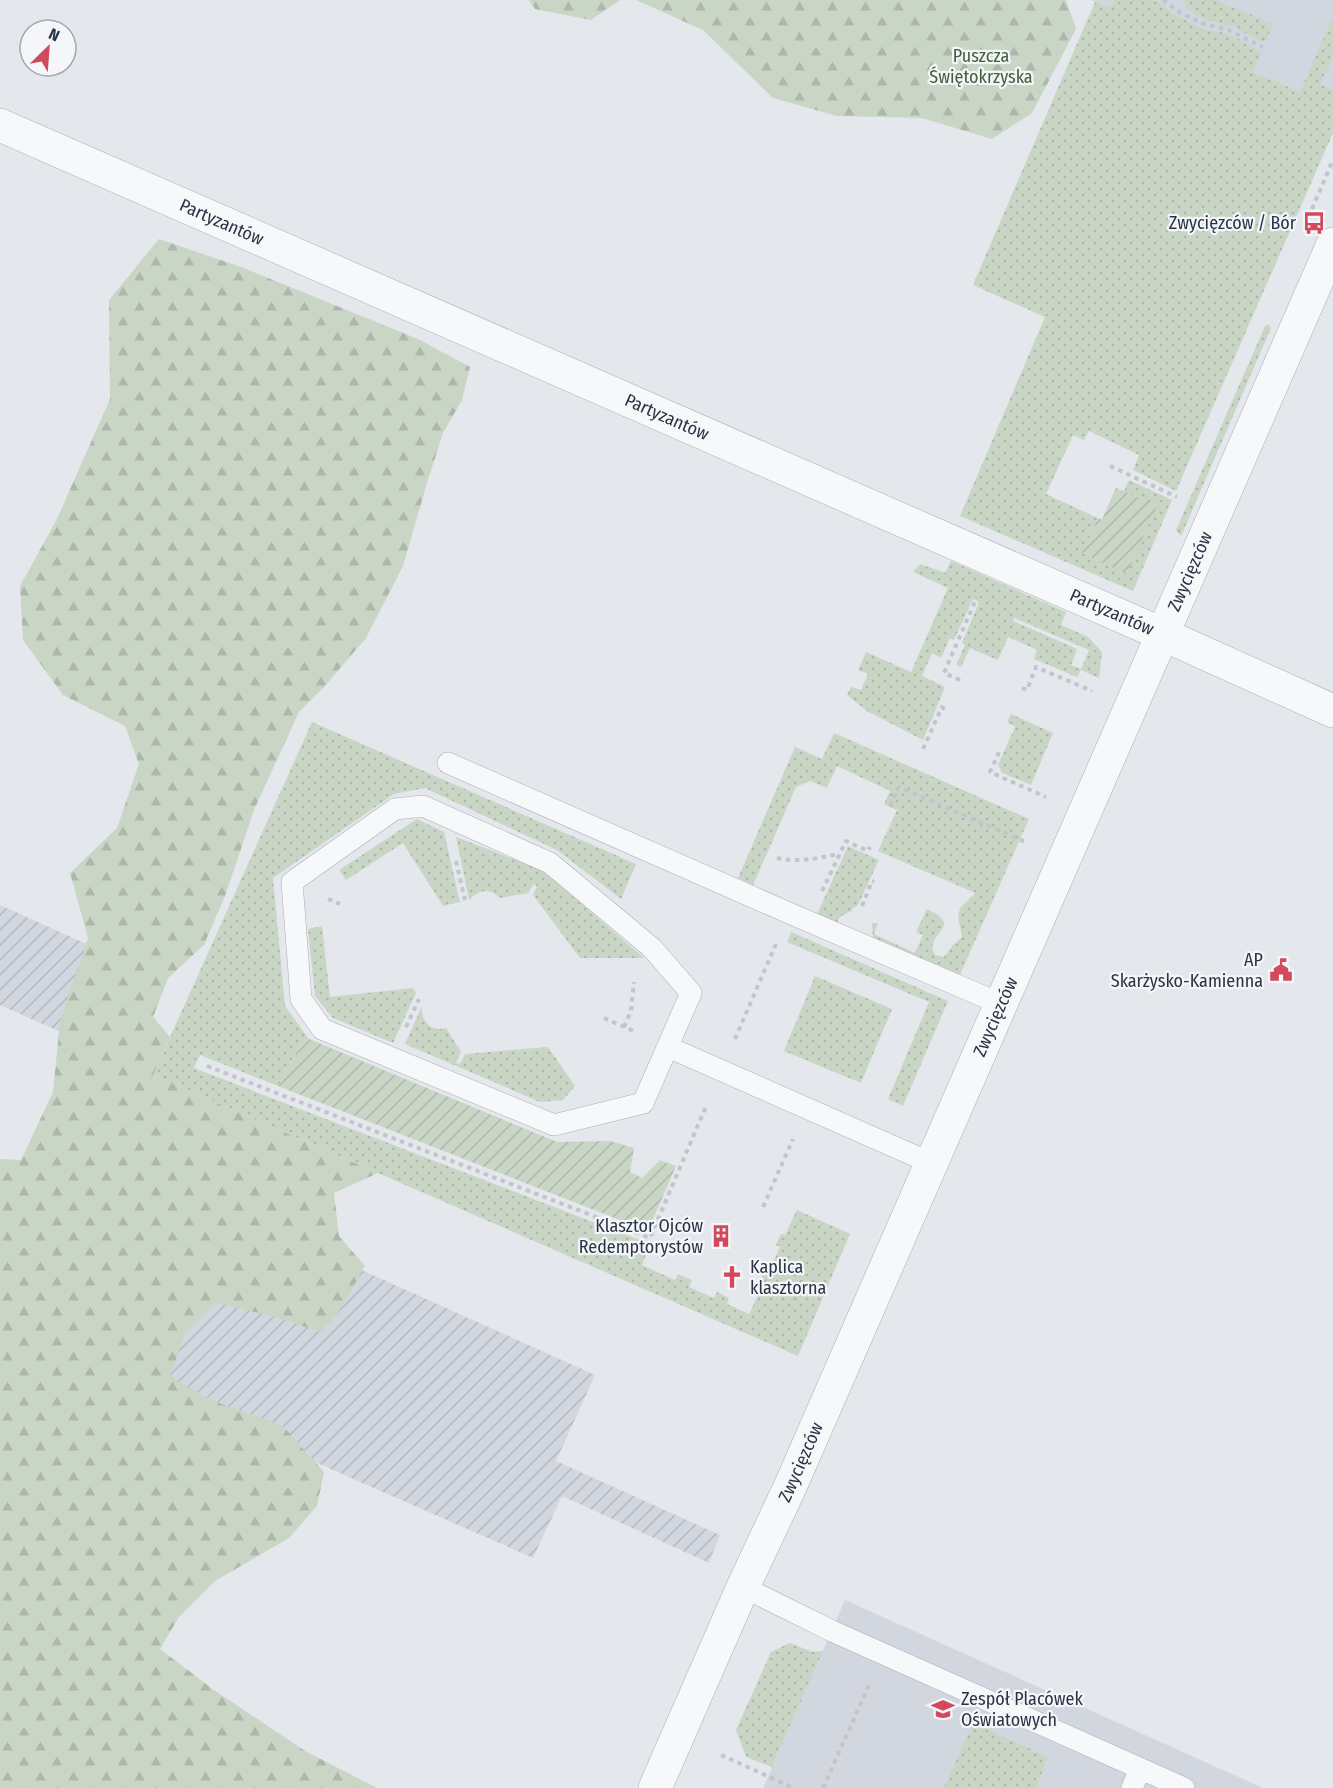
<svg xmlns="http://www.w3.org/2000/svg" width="1333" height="1788" font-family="'Fira Sans Condensed',sans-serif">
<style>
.built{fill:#d2d6de}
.industrial{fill:url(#industrial-furrows)}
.grass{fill:url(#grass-dots);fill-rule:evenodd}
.forest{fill:url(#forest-firs)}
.garden{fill:url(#garden-furrows)}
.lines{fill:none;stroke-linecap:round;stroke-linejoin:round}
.service-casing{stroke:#a9aeb7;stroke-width:22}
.minor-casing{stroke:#a9aeb7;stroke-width:34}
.path{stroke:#c2c5cb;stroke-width:4;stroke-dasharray:4.5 4.5;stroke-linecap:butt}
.service{stroke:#f7f8fa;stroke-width:21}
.minor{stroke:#f7f8fa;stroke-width:33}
.labels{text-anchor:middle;stroke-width:4.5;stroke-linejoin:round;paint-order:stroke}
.park-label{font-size:18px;fill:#3f6138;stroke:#f4f6f9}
.street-label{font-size:18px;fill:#2b3445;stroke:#f4f6f9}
.poi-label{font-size:18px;fill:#2b3445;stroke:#f4f6f9;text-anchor:end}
</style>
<defs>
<pattern id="industrial-furrows" width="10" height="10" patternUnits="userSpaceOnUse" patternTransform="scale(1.5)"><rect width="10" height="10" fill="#d2d6de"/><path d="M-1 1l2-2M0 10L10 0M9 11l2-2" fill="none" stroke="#b4b8c0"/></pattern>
<pattern id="grass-dots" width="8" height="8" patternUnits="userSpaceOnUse" patternTransform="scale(1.5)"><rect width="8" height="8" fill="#c9d6c5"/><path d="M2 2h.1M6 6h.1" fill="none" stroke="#adb8ab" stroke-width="1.8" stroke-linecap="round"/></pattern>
<pattern id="forest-firs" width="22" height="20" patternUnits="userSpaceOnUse" patternTransform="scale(1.5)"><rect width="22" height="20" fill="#c9d6c5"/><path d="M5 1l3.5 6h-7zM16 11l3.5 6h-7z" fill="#adb8ab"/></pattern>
<pattern id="garden-furrows" width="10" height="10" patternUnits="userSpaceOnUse" patternTransform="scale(1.5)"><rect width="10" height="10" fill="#c9d6c5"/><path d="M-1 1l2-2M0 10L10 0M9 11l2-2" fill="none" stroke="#adb8ab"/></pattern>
</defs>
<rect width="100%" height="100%" fill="#e4e7ec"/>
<path class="built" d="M1091,0H1333V107L1110,9Z
M845,1600L1263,1788H763Z"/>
<path class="industrial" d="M0,905L100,950L63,1033L0,1005Z
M115,1159L595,1375L556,1461L720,1535L709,1563L562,1496L533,1558L38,1340Z"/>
<path class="grass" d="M1114,0H1154L1160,3L1172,13L1185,20L1203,29L1225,33L1239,39L1261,52L1253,72L1300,92L1333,16V57L1320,84L1333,90V133L1176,491L1133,470L1139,455L1089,431L1084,440L1073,435L1046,494L1102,520L1116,488L1124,491L1129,480L1172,500L1133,591L960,516L1045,317L973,285L1095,2L1110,8Z
M1184,0H1215L1273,24L1265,43L1235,28L1198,17L1187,9Z
M1268,324L1271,328L1181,536L1176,530L1265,326Z
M951,561L1066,612L1061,625L1088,637L1102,652L1099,678L1081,670L1077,677L1034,659L1037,650L1008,637L998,660L970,648L961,667L956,665L965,645L962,643L979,602L973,599L954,640L950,638L941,658L932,653L922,676L945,687L923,740L867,711L847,695L851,687L861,690L868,674L858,670L866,652L911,672L948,588L913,572L920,564L945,573ZM1014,618L1089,650L1081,669L1071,665L1077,649L1013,621Z
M1011,714L1053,733L1031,785L1002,773L998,765L1015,727L1007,722Z
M312,722L636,864L621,899L557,850L425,788L394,794L273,878L285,1006L309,1039L299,1049L278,1086L200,1055L194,1068L650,1244L642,1265L675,1280L678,1274L692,1280L689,1287L714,1298L717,1292L729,1298L727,1304L749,1314L762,1287L758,1285L764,1272L768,1273L780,1247L776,1245L781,1234L785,1235L797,1210L850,1234L798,1356L153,1075Z
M834,733L1029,819L959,977L873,938L872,923H878L874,934L915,953L923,935L916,932L927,909C967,928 922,932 935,955L944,957L953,945L962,937L958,917L960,908L975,893L878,851L897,810L884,804L890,791L837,766L827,788L810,781L796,787L753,885L738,878L795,747L822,759Z
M417,819L444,832L460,902L443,906L403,843L346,880L339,870Z
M456,837L542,870L644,958H580L533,895L537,886L534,884L528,893L500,898C489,887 479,890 469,900Z
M848,846L879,860L858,905L853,908L850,912C844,914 839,916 837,923L817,914Z
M322,926L330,997L413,988L416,993L393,1043L333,1018L315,996L308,929Z
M791,932L948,1001L903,1106L888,1099L929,1002L787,942Z
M815,976L892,1009L861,1083L784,1051Z
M422,1006C420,1020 431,1033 446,1028L461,1052L456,1063L460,1064L465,1054L548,1047L575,1086L563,1100L540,1102L405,1044Z
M790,1643L813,1652L823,1651L772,1767L746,1757L736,1730L771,1652Z
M973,1723L1048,1757L1036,1788H944Z"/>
<path class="forest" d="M529,0H620L591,20L535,9Z
M636,0H1066L1076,29L1032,113L992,139L922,118L837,116L773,98L703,30Z
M159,239L241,267L418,339L470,367L462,400L443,433L427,483L403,566L366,638L324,687L299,712L254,810L225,896L204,945L168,978L153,1017L170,1037L153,1075L378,1173L334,1193L339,1236L365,1266L337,1315L320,1332L268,1315L216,1303L185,1334L170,1376L211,1400L283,1426L324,1472L317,1506L289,1538L215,1581L179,1617L160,1649L214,1690L305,1751L377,1788H0V1159L21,1160L53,1092L60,1021L88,938L70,873L117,828L139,764L125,726L63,695L23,640L20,586L57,519L110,399L109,300Z"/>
<path class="garden" d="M1116,488L1157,506L1127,574L1082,553L1098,518L1102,520Z
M309,1039L557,1142L610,1141L634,1148L630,1172L642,1178L660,1160L676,1166L648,1231L278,1086L299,1049Z"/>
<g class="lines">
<g class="service-casing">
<path id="service" d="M448,763L789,913L1001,1004
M423,806L550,863L652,948L691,993L643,1103L554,1125L322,1029L301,999L292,882L395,809Z
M668,1047L931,1163
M743,1587L832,1631L1184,1788
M1132,1788L1140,1769"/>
</g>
<g class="minor-casing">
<g id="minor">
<path id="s1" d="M0,125L1162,634L1333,711"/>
<path id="s2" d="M655,1788L743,1587L790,1487L1333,244"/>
</g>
</g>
<path class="path" d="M1163,0L1181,13L1204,24L1228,30L1263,47
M1312,209L1333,160
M1110,466L1177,497
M960,680L944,673L977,597
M1022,688L1027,690L1036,667L1092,691
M923,749L942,707L946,710
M999,752L990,772L1046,797
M890,806L899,787L1028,843
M777,858C798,863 818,858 839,854
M456,861L465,900
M822,891L846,841L868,851L870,847
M328,899L340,904
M862,906L872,881L874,882
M604,1018L636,1032
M406,1027L419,999
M624,1027L631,1011L634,982
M735,1039L776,944
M207,1066L650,1238L707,1104
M763,1207L793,1139
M721,1755L794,1788
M823,1788L869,1685"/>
<use href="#service" class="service"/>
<use href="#minor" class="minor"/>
</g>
<defs>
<g id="bus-bare" transform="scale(1.8)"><path d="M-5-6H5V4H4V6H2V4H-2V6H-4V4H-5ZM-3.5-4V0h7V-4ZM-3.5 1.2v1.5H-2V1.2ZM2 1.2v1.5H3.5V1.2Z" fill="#d1495b" stroke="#f4f6f9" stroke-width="2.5" paint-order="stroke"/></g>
<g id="civic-bare" transform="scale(1.8)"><path d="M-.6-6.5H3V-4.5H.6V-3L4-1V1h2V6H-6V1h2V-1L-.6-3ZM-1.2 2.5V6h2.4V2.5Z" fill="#d1495b" stroke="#f4f6f9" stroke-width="2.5" paint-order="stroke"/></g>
<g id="building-bare" transform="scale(1.8)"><path d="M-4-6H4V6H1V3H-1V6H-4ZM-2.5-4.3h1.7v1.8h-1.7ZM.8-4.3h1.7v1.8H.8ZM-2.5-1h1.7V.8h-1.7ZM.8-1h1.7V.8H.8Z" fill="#d1495b" stroke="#f4f6f9" stroke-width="2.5" paint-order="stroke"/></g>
<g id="church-bare" transform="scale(1.8)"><path d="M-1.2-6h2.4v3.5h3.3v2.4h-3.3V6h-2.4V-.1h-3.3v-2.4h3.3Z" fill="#d1495b" stroke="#f4f6f9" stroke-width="2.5" paint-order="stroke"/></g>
<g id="school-bare" transform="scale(1.8)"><path d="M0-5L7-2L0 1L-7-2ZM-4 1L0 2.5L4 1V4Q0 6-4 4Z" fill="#d1495b" stroke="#f4f6f9" stroke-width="2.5" paint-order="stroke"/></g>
</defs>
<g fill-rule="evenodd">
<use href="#bus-bare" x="1314" y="223"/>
<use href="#civic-bare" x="1281" y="970"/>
<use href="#building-bare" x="721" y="1236"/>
<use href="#church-bare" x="732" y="1277"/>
<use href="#school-bare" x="943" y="1709"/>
</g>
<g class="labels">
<g class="park-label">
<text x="981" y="62">Puszcza<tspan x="981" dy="21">Świętokrzyska</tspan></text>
</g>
<g class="street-label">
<text dy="6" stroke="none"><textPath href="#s1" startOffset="242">Partyzantów</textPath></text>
<text dy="6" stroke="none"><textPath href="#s1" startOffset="728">Partyzantów</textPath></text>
<text dy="6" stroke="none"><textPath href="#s2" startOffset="1329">Zwycięzców</textPath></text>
<text dy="6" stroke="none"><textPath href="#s1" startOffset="1214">Partyzantów</textPath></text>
<text dy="6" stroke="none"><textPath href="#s2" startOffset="843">Zwycięzców</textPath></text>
<text dy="6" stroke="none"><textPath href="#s2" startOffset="357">Zwycięzców</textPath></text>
</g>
<g class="poi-label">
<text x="1296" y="229">Zwycięzców / Bór</text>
<text x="1263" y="966">AP<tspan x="1263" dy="21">Skarżysko-Kamienna</tspan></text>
<text x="703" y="1232">Klasztor Ojców<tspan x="703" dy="21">Redemptorystów</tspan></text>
<text x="750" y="1273" text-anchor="start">Kaplica<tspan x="750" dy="21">klasztorna</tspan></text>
<text x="961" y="1705" text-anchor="start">Zespół Placówek<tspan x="961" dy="21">Oświatowych</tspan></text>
</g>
</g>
<g transform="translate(48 48) rotate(25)"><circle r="28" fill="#f4f6f9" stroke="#a4a8b1" stroke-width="1.5"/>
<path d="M0-4.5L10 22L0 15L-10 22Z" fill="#d1495b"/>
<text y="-9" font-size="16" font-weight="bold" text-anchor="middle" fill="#2b3445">N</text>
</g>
</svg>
